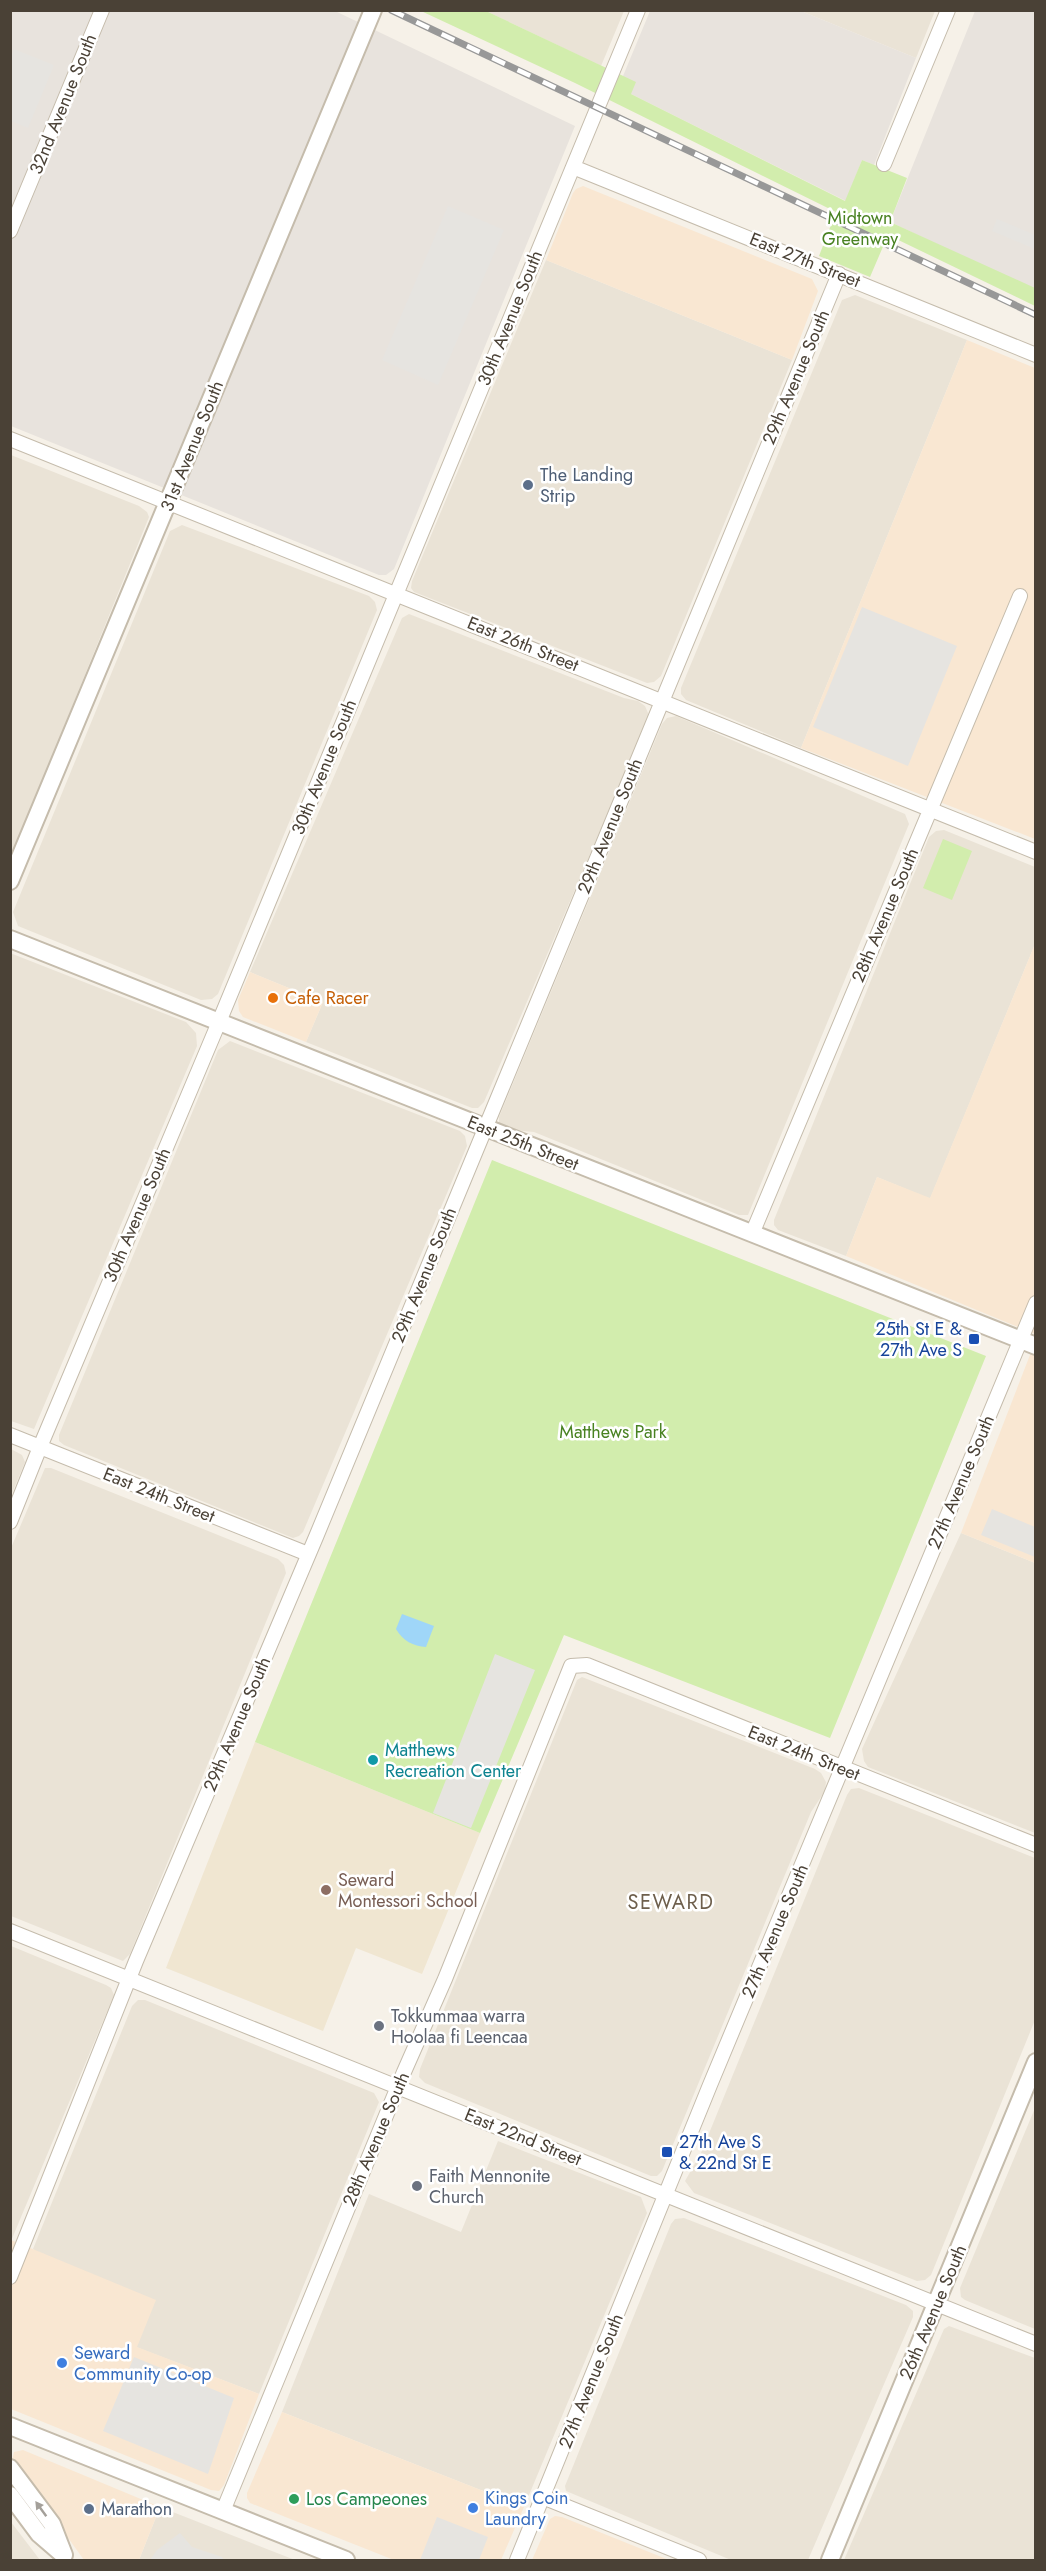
<svg xmlns="http://www.w3.org/2000/svg" width="1046" height="2571" font-family="Jost,sans-serif">
<style>
.residential{fill:#eae3d6}
.commercial{fill:#f9e7d2}
.industrial{fill:#e8e3dd}
.education{fill:#f0e6d1}
.green{fill:#d2edad}
.parking{fill:#e6e4e0}
.water{fill:#9fd6f8}
.lines{fill:none;stroke-linecap:round;stroke-linejoin:round}
.minor-casing{stroke:#c5bcac;stroke-width:16}
.tertiary-casing{stroke:#c5bcac;stroke-width:20}
.minor{stroke:#fff;stroke-width:14}
.tertiary{stroke:#fff;stroke-width:16}
.rail-casing{stroke:#989898;stroke-width:7}
.rail{stroke:#fff;stroke-width:4.5;stroke-dasharray:14;stroke-linecap:butt}
.oneway{fill:#a4a09a}
.service-dot{fill:#5c6f8a;stroke:#fff;stroke-width:2}
.food-dot{fill:#e8710a;stroke:#fff;stroke-width:2}
.transit-dot{fill:#1a4fb4;stroke:#fff;stroke-width:2}
.culture-dot{fill:#0f9aa8;stroke:#fff;stroke-width:2}
.education-dot{fill:#8d6e63;stroke:#fff;stroke-width:2}
.worship-dot{fill:#6b7280;stroke:#fff;stroke-width:2}
.shop-dot{fill:#3f7fe0;stroke:#fff;stroke-width:2}
.leisure-dot{fill:#2e9e5b;stroke:#fff;stroke-width:2}
.labels{text-anchor:middle;stroke-width:5;stroke-linejoin:round;paint-order:stroke}
.street-label{font-size:18px;fill:#4a4136;stroke:#fff}
.park-label{font-size:18px;fill:#498222;stroke:#fff}
.service-label{font-size:18px;fill:#4e5e75;stroke:#fff;text-anchor:start}
.food-label{font-size:18px;fill:#c56008;stroke:#fff;text-anchor:start}
.transit-label{font-size:18px;fill:#164399;stroke:#fff;text-anchor:end}
.culture-label{font-size:18px;fill:#0d838f;stroke:#fff;text-anchor:start}
.education-label{font-size:18px;fill:#785e54;stroke:#fff;text-anchor:start}
.worship-label{font-size:18px;fill:#5b616d;stroke:#fff;text-anchor:start}
.shop-label{font-size:18px;fill:#366cbe;stroke:#fff;text-anchor:start}
.leisure-label{font-size:18px;fill:#27864d;stroke:#fff;text-anchor:start}
.neighbourhood-label{font-size:20px;letter-spacing:1.5px;fill:#6e5f4c;stroke:#fff}
</style>
<rect width="100%" height="100%" fill="#f6f1e8"/>
<path class="residential" d="M486,11H624L601,66Z
M801,11H935L916,58Z
M546,260L792,360L661,676L654,682L647,683L414,592L411,588L412,581Z
M855,295L967,340L801,748L686,700L681,694V688L842,300Z
M11,455L139,506L147,512L149,517L11,857Z
M182,525L369,596L375,602L377,610L218,994L212,999L201,1000L18,926L13,912L170,531Z
M409,614L624,698L638,701L645,706L648,713V719L484,1102L478,1108H472L306,1042L323,1002L250,972L402,618Z
M676,716L905,814L909,824L748,1215H739L534,1132L513,1130L499,1123V1117L662,724L667,718Z
M944,830L1035,867V944L930,1199L877,1177L846,1256L778,1230L774,1225V1220L929,837L936,831Z
M10,953L186,1022L196,1033L197,1046L34,1429L11,1421Z
M230,1041L460,1131L465,1136L467,1146L303,1532L299,1536L293,1538L64,1445L59,1441V1435L218,1050Z
M11,1449L22,1455L25,1462L11,1496Z
M45,1468H51L278,1559L284,1565L286,1573L130,1954L123,1961L11,1916V1548Z
M961,1533L1035,1563V1833L868,1767L864,1761L862,1749Z
M582,1677L815,1769L821,1773L826,1782L825,1791L811,1812L662,2171L657,2176H651L425,2083L419,2077L420,2069L577,1680Z
M859,1788L1035,1858V2020L931,2275L925,2280L917,2281L694,2193L685,2181L701,2153L847,1795L851,1789Z
M11,1946L106,1985L111,1988L114,1995L11,2241Z
M138,2000H145L374,2093L379,2102L259,2394L136,2347L33,2249L132,2006Z
M1035,2108V2329L965,2300L961,2297L960,2288Z
M498,2141L641,2197L647,2213L524,2507L282,2412L369,2194L461,2232Z
M684,2218L906,2305L913,2311V2317L808,2560H731L566,2491L565,2486L671,2224L675,2219Z
M949,2326L1035,2358V2560H844L944,2329Z
M160,2507L295,2560H139Z
M11,2522L40,2560H11Z"/>
<path class="commercial" d="M583,186L812,279L818,291L792,360L546,260L573,193L576,189Z
M967,340L1035,368V839L801,748Z
M1035,944V1334L846,1256L877,1177L930,1198Z
M250,972L323,1002L306,1042L243,1017L239,1011L238,1000Z
M1035,1342V1563L961,1533Z
M11,2240L156,2300L137,2347L259,2394L224,2485L219,2491L211,2490L11,2409Z
M282,2412L524,2507L501,2560H394L250,2503L247,2498V2493Z
M23,2450L160,2507L139,2560H84L12,2460L14,2452Z
M555,2516L562,2517L669,2560H532L550,2519Z"/>
<path class="industrial" d="M10,11H335L575,126L394,569L386,575H379L11,426Z
M650,11H801L916,58L874,165L862,160L846,201L631,94L623,76Z
M975,11H1035V290L890,222Z"/>
<path class="education" d="M255,1742L480,1833L422,1974L356,1948L323,2031L166,1968Z"/>
<path class="green" d="M421,11H486L636,82L631,94L845,201L862,160L907,178L890,222L1035,288V306L888,235L870,277L819,256L836,212L575,83Z
M943,839L972,851L952,900L923,888Z
M492,1160L986,1356L830,1738L564,1635L480,1833L255,1742Z"/>
<path class="parking" d="M14,49L54,65L28,128L11,121V58Z
M448,206L504,230L438,385L382,360Z
M997,219L1035,235V249L992,231Z
M862,607L957,646L908,766L813,727Z
M992,1509L1035,1527V1557L981,1535Z
M495,1654L535,1670L471,1828L433,1813Z
M134,2357L234,2398L208,2474L103,2431Z
M437,2517L488,2537L479,2560H420Z
M180,2533L192,2547L222,2557L224,2560H150L157,2550Z"/>
<path class="water" d="M402,1614L434,1626L426,1647C413,1646 403,1641 396,1629Z"/>
<g class="lines">
<g class="minor-casing">
<path id="minor" d="M884,164L948,10
M573,167L1036,355
M10,231L102,10
M10,439L1036,852
M752,1234L1020,596
M10,1435L308,1554
M10,1522L40,1447L219,1022L638,10
M10,1931L1036,2344
M10,2277L136,1961L316,1537L839,274
M545,2498L699,2560
M223,2511L404,2072L445,1979L571,1666L587,1665L1036,1845
M517,2560L710,2085L1036,1303"/>
</g>
<g class="tertiary-casing">
<path id="tertiary" d="M10,881L373,10
M10,939L1036,1346
M10,2426L346,2560
M10,2468L52,2524L64,2555
M10,2495L39,2534L61,2553
M830,2560L1036,2062"/>
</g>
<use href="#minor" class="minor"/>
<use href="#tertiary" class="tertiary"/>
<g class="rail-casing">
<path id="rail" d="M391,10L1036,315"/>
</g>
<use href="#rail" class="rail"/>
</g>
<defs><path id="oneway-solid" d="M-6-.8H1V-3.2L6.5 0L1 3.2V.8H-6Z" transform="scale(1.5)"/></defs>
<use class="oneway" href="#oneway-solid" transform="translate(41 2509) rotate(-126)"/>
<g class="service-dot">
<circle cx="528" cy="485" r="6"/>
<circle cx="89" cy="2509" r="6"/>
</g>
<circle class="food-dot" cx="273" cy="998" r="6"/>
<g class="transit-dot">
<rect x="968" y="1333" width="12" height="12" rx="3"/>
<rect x="661" y="2146" width="12" height="12" rx="3"/>
</g>
<circle class="culture-dot" cx="373" cy="1760" r="6"/>
<circle class="education-dot" cx="326" cy="1890" r="6"/>
<g class="worship-dot">
<circle cx="379" cy="2026" r="6"/>
<circle cx="417" cy="2186" r="6"/>
</g>
<g class="shop-dot">
<circle cx="62" cy="2363" r="6"/>
<circle cx="473" cy="2508" r="6"/>
</g>
<circle class="leisure-dot" cx="294" cy="2499" r="6"/>
<g class="labels">
<g class="street-label">
<text transform="translate(63 104) rotate(-68)" y="6">32nd Avenue South</text>
<text transform="translate(805 260) rotate(22)" y="6">East 27th Street</text>
<text transform="translate(510 318) rotate(-68)" y="6">30th Avenue South</text>
<text transform="translate(796 377) rotate(-67)" y="6">29th Avenue South</text>
<text transform="translate(192 446) rotate(-68)" y="6">31st Avenue South</text>
<text transform="translate(523 644) rotate(22)" y="6">East 26th Street</text>
<text transform="translate(324 767) rotate(-68)" y="6">30th Avenue South</text>
<text transform="translate(610 826) rotate(-68)" y="6">29th Avenue South</text>
<text transform="translate(885 915) rotate(-67)" y="6">28th Avenue South</text>
<text transform="translate(523 1143) rotate(22)" y="6">East 25th Street</text>
<text transform="translate(137 1215) rotate(-67)" y="6">30th Avenue South</text>
<text transform="translate(424 1275) rotate(-68)" y="6">29th Avenue South</text>
<text transform="translate(961 1482) rotate(-67)" y="6">27th Avenue South</text>
<text transform="translate(159 1495) rotate(22)" y="6">East 24th Street</text>
<text transform="translate(237 1724) rotate(-67)" y="6">29th Avenue South</text>
<text transform="translate(804 1753) rotate(22)" y="6">East 24th Street</text>
<text transform="translate(775 1931) rotate(-67)" y="6">27th Avenue South</text>
<text transform="translate(523 2137) rotate(22)" y="6">East 22nd Street</text>
<text transform="translate(376 2139) rotate(-67)" y="6">28th Avenue South</text>
<text transform="translate(933 2312) rotate(-67)" y="6">26th Avenue South</text>
<text transform="translate(591 2381) rotate(-68)" y="6">27th Avenue South</text>
</g>
<g class="park-label">
<text x="860" y="224">Midtown<tspan x="860" dy="21">Greenway</tspan></text>
<text x="613" y="1438">Matthews Park</text>
</g>
<g class="service-label">
<text x="540" y="481">The Landing<tspan x="540" dy="21">Strip</tspan></text>
<text x="101" y="2515">Marathon</text>
</g>
<g class="food-label">
<text x="285" y="1004">Cafe Racer</text>
</g>
<g class="transit-label">
<text x="962" y="1335">25th St E &amp;<tspan x="962" dy="21">27th Ave S</tspan></text>
<text x="679" y="2148" text-anchor="start">27th Ave S<tspan x="679" dy="21">&amp; 22nd St E</tspan></text>
</g>
<g class="culture-label">
<text x="385" y="1756">Matthews<tspan x="385" dy="21">Recreation Center</tspan></text>
</g>
<g class="education-label">
<text x="338" y="1886">Seward<tspan x="338" dy="21">Montessori School</tspan></text>
</g>
<g class="worship-label">
<text x="391" y="2022">Tokkummaa warra<tspan x="391" dy="21">Hoolaa fi Leencaa</tspan></text>
<text x="429" y="2182">Faith Mennonite<tspan x="429" dy="21">Church</tspan></text>
</g>
<g class="shop-label">
<text x="74" y="2359">Seward<tspan x="74" dy="21">Community Co-op</tspan></text>
<text x="485" y="2504">Kings Coin<tspan x="485" dy="21">Laundry</tspan></text>
</g>
<g class="leisure-label">
<text x="306" y="2505">Los Campeones</text>
</g>
<g class="neighbourhood-label">
<text x="671" y="1909">SEWARD</text>
</g>
</g>
<rect width="1046" height="2571" fill="none" stroke="#4a4136" stroke-width="24"/>
</svg>
